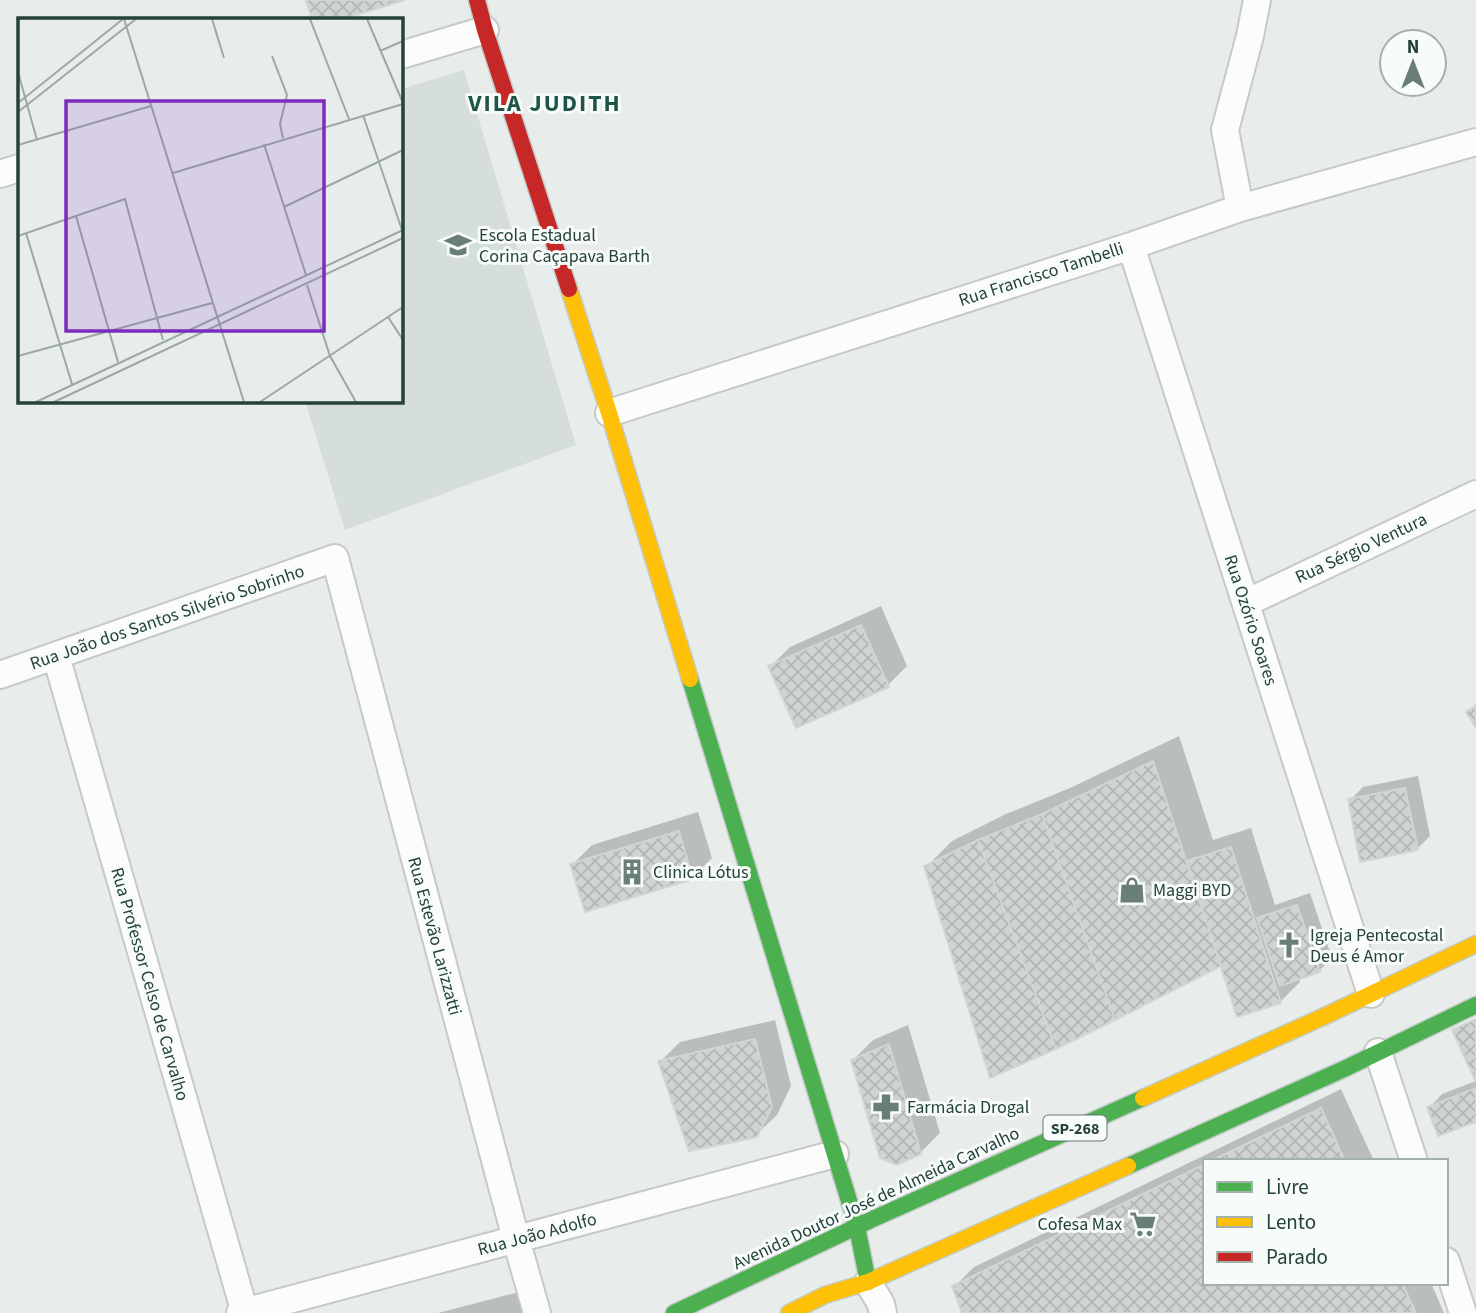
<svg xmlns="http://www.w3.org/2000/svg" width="1476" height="1313" font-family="'Source Sans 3',sans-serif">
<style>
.built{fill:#d6dedb}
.shadow{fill:#0003}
.building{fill:url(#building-cross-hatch);stroke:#d1d6d4;stroke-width:2}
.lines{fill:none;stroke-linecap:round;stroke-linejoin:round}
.street-casing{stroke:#c5cac8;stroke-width:30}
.fast-casing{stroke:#c3cbc8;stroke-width:19}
.slow-casing{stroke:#c3cbc8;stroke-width:19}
.jam-casing{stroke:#c3cbc8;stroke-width:19}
.street{stroke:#fcfcfc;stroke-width:26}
.fast{stroke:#4caf50;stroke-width:16}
.slow{stroke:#ffc107;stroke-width:16}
.jam{stroke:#c62828;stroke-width:16}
.labels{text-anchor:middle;stroke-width:6;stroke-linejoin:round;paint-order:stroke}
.shield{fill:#f7fbf9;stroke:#637a73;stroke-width:2}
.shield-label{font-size:16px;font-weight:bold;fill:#24423a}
.poi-label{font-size:18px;fill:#24423a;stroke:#f7fbf9;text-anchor:start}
.street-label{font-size:18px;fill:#24423a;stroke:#f7fbf9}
.district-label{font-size:24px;font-weight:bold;letter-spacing:2px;fill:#1f5548;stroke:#f7fbf9}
.inset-road{fill:none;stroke:#9aa9a4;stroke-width:2}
.view{fill:#7b2cbf;fill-opacity:0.15;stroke:#7b2cbf;stroke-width:3.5}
.inset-edge{fill:none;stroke:#24423a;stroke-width:3.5}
</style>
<defs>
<pattern id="building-cross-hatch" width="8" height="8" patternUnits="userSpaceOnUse" patternTransform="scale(1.75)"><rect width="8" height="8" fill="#cfd4d2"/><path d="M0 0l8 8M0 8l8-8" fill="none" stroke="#b2b7b5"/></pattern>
</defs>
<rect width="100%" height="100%" fill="#e8edeb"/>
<path class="built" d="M464,70L576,445L345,530L305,401H401V89Z"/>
<path class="shadow" d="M881,606L907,666L888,685L770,667L790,647Z
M1179,736L1213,840L1251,828L1275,905L1310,893L1332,958L1319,971L1299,978L1300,982L1280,1002L1222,962L926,867L952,841L1006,814L1070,788Z
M1418,776L1430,836L1417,849L1350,800L1363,787Z
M698,812L712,858L692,878L572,865L592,845Z
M775,1020L791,1086L777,1115L756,1135L660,1062L680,1042Z
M908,1025L940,1133L920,1153L853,1060L873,1040Z
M1476,1081V1120L1429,1108L1442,1094Z
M1341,1089L1374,1161H1205V1283H1431L1444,1313H964L954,1287L974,1267Z
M523,1291L530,1313H438Z"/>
<path class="building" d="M306,0H405L343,19H312Z
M861,625L889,687L796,728L768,666Z
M1476,705V728L1466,712Z
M1153,761L1221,966L1115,1020L1042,814Z
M1405,788L1418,850L1360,862L1348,799Z
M1042,814L1115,1020L1056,1049L978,840Z
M679,831L693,879L585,912L570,864Z
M978,840L1056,1049L990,1078L924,866Z
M1231,847L1281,1003L1237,1017L1187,861Z
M1297,905L1320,972L1280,986L1257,918Z
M1476,1019V1082L1452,1030Z
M755,1039L772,1107L757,1137L689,1151L658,1061Z
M889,1044L921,1154L897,1165L880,1158L851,1060Z
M1476,1088V1122L1438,1136L1427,1107Z
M1321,1108L1345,1161H1211L1244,1145Z
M1205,1164V1283H1402L1416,1313H962L952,1286Z"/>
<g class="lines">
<g class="street-casing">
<path id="street" d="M401,55L485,30
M0,174L19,168
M1240,208L1225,130L1250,36L1257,0
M1131,246L1371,994
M609,413L1131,246L1240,208L1476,142
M1246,603L1476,494
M56,656L245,1313
M0,675L335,558L516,1239L537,1313
M1378,1052L1414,1161
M1446,1261L1463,1313
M868,1282L881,1304L883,1313
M240,1313L835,1154"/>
</g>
<g class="fast-casing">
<path id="fast" d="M690,679L857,1227L868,1282
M1128,1166L1344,1069L1476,1005
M674,1313L875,1218L1143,1098"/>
</g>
<g class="slow-casing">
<path id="slow" d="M569,289L609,413L690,679
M1143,1098L1325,1016L1476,944
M789,1313L825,1295L868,1282L1128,1166"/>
</g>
<g class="jam-casing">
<path id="jam" d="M477,0L485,30L569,289"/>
</g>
<use href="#street" class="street"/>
<use href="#fast" class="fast"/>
<use href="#slow" class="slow"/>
<use href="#jam" class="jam"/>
</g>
<defs>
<g id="school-bare" transform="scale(2.1)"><path d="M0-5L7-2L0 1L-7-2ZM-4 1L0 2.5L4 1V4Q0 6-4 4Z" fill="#697e78" stroke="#f7fbf9" stroke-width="2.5" paint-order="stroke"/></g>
<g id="building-bare" transform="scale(2.1)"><path d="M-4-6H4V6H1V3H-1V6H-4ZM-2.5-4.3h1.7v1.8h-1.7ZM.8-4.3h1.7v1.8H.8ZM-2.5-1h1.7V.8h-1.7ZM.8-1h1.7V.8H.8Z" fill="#697e78" stroke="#f7fbf9" stroke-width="2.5" paint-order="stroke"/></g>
<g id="shop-bare" transform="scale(2.1)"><path d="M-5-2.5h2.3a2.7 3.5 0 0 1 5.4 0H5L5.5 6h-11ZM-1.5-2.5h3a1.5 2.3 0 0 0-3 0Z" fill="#697e78" stroke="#f7fbf9" stroke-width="2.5" paint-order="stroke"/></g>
<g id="church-bare" transform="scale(2.1)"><path d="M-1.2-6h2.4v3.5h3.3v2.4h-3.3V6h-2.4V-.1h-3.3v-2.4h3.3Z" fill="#697e78" stroke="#f7fbf9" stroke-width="2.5" paint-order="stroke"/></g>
<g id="pharmacy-bare" transform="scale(2.1)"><path d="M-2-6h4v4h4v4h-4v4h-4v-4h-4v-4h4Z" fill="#697e78" stroke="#f7fbf9" stroke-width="2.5" paint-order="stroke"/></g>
<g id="supermarket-bare" transform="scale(2.1)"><path d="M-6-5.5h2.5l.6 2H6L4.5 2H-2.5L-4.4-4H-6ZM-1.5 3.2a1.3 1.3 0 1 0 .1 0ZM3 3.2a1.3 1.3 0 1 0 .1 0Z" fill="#697e78" stroke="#f7fbf9" stroke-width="2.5" paint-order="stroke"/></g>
</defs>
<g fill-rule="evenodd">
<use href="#school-bare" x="458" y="245"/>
<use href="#building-bare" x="632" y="872"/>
<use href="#shop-bare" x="1132" y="890"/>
<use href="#church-bare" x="1289" y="945"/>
<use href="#pharmacy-bare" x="886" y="1107"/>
<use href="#supermarket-bare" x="1143" y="1224"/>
</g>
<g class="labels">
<rect class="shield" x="1043.5" y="1115.5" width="63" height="25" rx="5"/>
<g class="shield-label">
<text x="1075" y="1134">SP-268</text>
</g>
<g class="poi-label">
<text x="479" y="241">Escola Estadual<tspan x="479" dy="21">Corina Caçapava Barth</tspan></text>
<text x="653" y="878">Clinica Lótus</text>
<text x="1153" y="896">Maggi BYD</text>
<text x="1310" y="941">Igreja Pentecostal<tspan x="1310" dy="21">Deus é Amor</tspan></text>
<text x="907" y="1113">Farmácia Drogal</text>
<text x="1122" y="1230" text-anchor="end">Cofesa Max</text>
</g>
<g class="street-label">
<text transform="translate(1041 274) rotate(-18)" y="6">Rua Francisco Tambelli</text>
<text transform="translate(1361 548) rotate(-25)" y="6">Rua Sérgio Ventura</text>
<text transform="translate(167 617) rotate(-19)" y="6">Rua João dos Santos Silvério Sobrinho</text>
<text transform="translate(1251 620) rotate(72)" y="6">Rua Ozório Soares</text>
<text transform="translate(435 936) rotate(75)" y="6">Rua Estevão Larizzatti</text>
<text transform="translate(150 984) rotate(74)" y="6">Rua Professor Celso de Carvalho</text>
<text transform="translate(876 1198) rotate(-25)" y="6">Avenida Doutor José de Almeida Carvalho</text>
<text transform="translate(537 1234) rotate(-15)" y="6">Rua João Adolfo</text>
</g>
<g class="district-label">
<text x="545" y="111">VILA JUDITH</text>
</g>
</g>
<g transform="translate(18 18)">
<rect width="385" height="385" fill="#e8edeb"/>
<path class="inset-road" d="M106,1L226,384M194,1L206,40M292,1L331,101M349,1L385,85M362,33L385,23M254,38L269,77L262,106L265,120M0,54L19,122M0,85L105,1M0,94L118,1M345,97L384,212M246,126L288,257M0,127L133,88M155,155L385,86M266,189L385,132M58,198L100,344M8,215L54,366M0,218L107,181L145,322M289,267L312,338L338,384M370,299L385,322M0,338L194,285M18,384L385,212M36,384L385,220M242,384L385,289"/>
<path class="view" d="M48,83H306V313H48Z"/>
<rect width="385" height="385" class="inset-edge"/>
</g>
<rect x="1203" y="1159" width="245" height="126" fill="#f7fbf9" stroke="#a3b1ad" stroke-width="2"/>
<rect x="1217" y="1182" width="35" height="10" fill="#4caf50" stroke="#a3b1ad" stroke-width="2"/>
<text x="1266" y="1194" font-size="21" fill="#24423a">Livre</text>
<rect x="1217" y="1217" width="35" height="10" fill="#ffc107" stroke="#a3b1ad" stroke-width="2"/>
<text x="1266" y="1229" font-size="21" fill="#24423a">Lento</text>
<rect x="1217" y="1252" width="35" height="10" fill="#c62828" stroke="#a3b1ad" stroke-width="2"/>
<text x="1266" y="1264" font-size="21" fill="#24423a">Parado</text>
<g transform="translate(1413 63)"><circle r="33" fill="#f7fbf9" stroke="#a3b1ad" stroke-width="2"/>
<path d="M0-5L12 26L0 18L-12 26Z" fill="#697e78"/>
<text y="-10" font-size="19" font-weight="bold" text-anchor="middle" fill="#24423a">N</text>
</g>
</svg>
